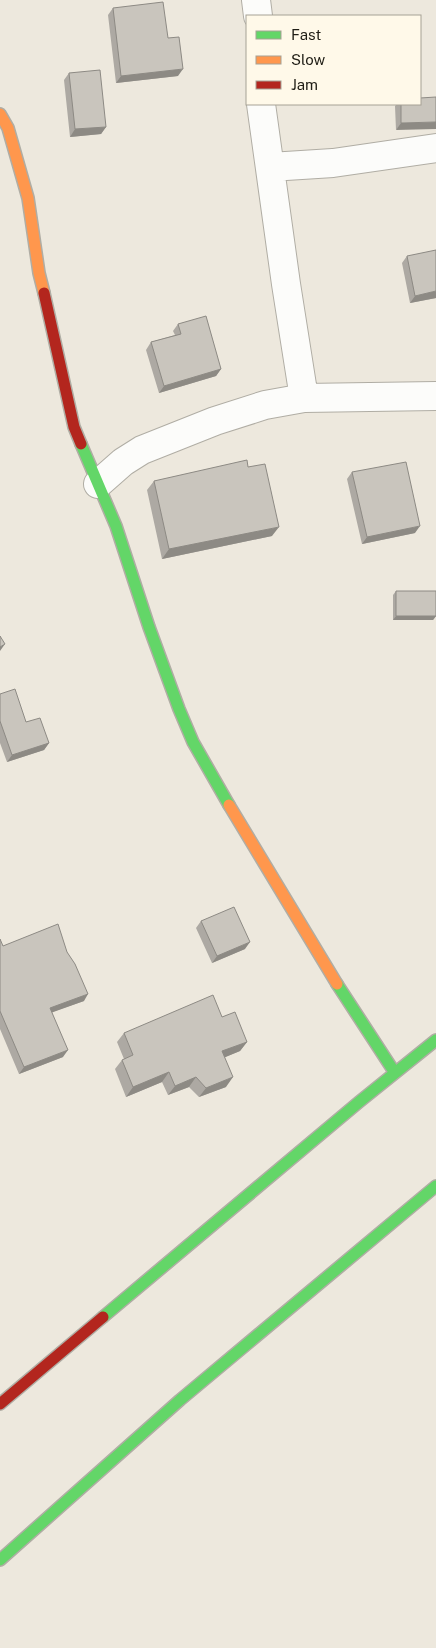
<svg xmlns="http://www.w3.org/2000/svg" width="436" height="1648" font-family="'Public Sans',sans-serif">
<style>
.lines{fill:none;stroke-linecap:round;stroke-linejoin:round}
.street-casing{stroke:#b0ada4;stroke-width:30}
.fast-casing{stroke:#b0ada4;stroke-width:14}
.slow-casing{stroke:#b0ada4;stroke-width:14}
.jam-casing{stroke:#b0ada4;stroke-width:14}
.street{stroke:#fcfcfa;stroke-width:28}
.fast{stroke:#63d668;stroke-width:11}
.slow{stroke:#ff974d;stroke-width:11}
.jam{stroke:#b3261e;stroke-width:11}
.wall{fill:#ada9a3}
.shaded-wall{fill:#8d8a84}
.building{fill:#c9c5bd;stroke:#8d8a84}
</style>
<rect width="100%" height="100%" fill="#ede8dd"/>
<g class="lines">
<g class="street-casing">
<path id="street" d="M256,0L258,16
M261,104L286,284L304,398
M270,167L333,163L436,148
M98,484L123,462L142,450L215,421L265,405L304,398L436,396"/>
</g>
<g class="fast-casing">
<path id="fast" d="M81,444L116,526L149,627L179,709L193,742L229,805
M337,984L395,1073
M103,1317L359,1102L436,1040
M0,1560L180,1400L436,1186"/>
</g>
<g class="slow-casing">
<path id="slow" d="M0,114L8,128L28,198L39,273L44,293
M229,805L337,984"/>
</g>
<g class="jam-casing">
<path id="jam" d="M44,293L74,427L81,444
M0,1404L103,1317"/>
</g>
<use href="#street" class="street"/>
<use href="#fast" class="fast"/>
<use href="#slow" class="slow"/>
<use href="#jam" class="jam"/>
</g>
<path class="wall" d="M113,8L168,38L178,76L116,83L108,15Z
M69,73L106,127L101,134L70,137L64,80Z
M397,104H420L396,130L395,106Z
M407,256L436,298L410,303L402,263Z
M178,324L221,369L216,376L159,393L146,350L151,342L175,335L173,331Z
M248,467L272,536L162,559L147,490L154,481Z
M352,472L415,533L362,544L347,479Z
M396,591L436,616L433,620H393V595Z
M0,694L26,722L49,743L44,750L7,762L0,743Z
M201,921L245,949L212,963L196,928Z
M0,939L3,946L67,952L84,1001L52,1012L63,1057L19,1074L0,1029Z
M222,1017L247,1042L240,1051L225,1057L226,1087L199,1097L189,1087L168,1095L162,1082L126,1097L115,1069L122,1060L124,1059L117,1042L124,1033Z"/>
<path class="shaded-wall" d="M183,69L178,76L116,83L121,76Z
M436,122V129L396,130L401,123Z
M106,127L101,134L70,137L75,129Z
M436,291V298L410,303L415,296Z
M221,369L216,376L159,393L164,386Z
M420,526L415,533L362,544L367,537Z
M279,527L272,536L162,559L169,549Z
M396,616H436L433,620H393Z
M5,644L0,651V647Z
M49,743L44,750L7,762L12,755Z
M250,942L245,949L212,963L217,956Z
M88,994L84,1001L45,1015L50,1008Z
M247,1042L240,1051L216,1061L222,1051Z
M68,1050L63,1057L19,1074L24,1067Z
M169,1072L162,1082L126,1097L133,1087Z
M196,1077L189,1087L168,1095L175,1086Z
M233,1077L226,1087L199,1097L206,1088Z"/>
<path class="building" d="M163,2L168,38L179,37L183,69L121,76L113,8Z
M100,70L106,127L75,129L69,73Z
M436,97V122L401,123V104H420V98Z
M436,250V291L415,296L407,256Z
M206,316L221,369L164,386L151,342L181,334L178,324Z
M247,460L248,467L265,464L279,527L169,549L154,481Z
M406,462L420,526L367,537L352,472Z
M396,591H436V616H396Z
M0,636L5,644L0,647Z
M15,689L26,722L40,718L49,743L12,755L0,721V694Z
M234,907L250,942L217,956L201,921Z
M58,924L67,952L75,964L88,994L50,1008L68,1050L24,1067L0,1011V939L3,946Z
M213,995L222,1017L235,1012L247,1042L222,1051L233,1077L206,1088L196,1077L175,1086L169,1072L133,1087L122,1060L133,1055L124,1033Z"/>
<rect x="246" y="15" width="175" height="90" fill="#fff9e9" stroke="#a6a195"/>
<rect x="256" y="31" width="25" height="8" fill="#63d668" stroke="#a6a195"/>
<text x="291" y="40" font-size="15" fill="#201e16">Fast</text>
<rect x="256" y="56" width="25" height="8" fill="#ff974d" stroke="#a6a195"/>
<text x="291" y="65" font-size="15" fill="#201e16">Slow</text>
<rect x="256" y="81" width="25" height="8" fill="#b3261e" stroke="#a6a195"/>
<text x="291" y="90" font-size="15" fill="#201e16">Jam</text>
</svg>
